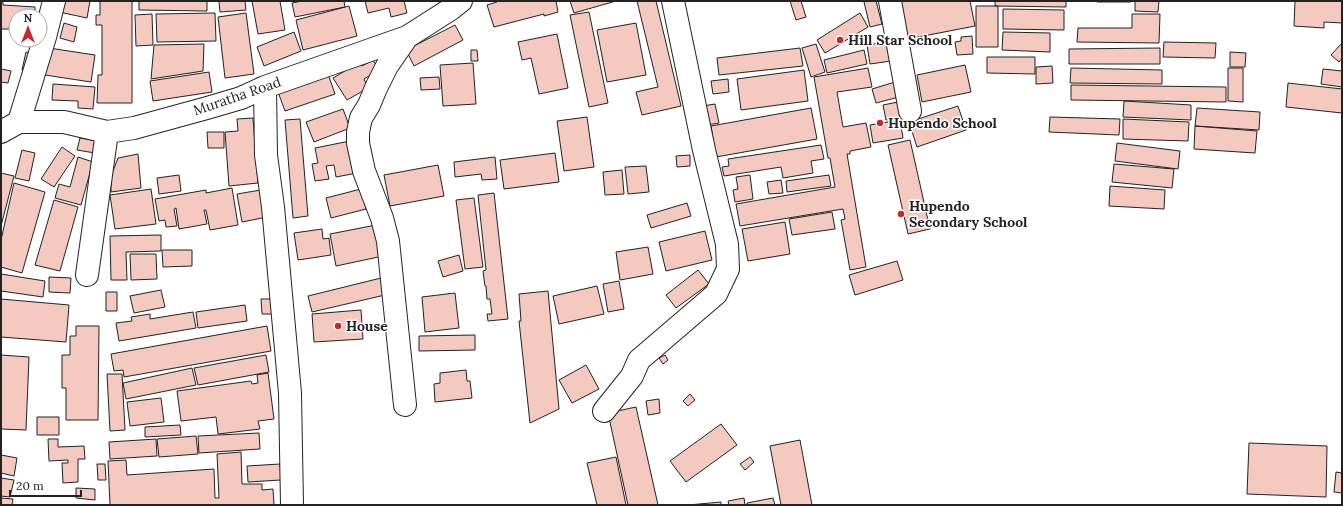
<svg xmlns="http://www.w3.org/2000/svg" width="1343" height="506" font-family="Lora,serif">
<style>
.building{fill:#f3c9c0;stroke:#222}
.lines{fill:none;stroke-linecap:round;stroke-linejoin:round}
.minor-casing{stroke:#222;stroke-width:24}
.minor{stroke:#fff;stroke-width:22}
.poi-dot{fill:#c62828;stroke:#fff;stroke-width:1.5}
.labels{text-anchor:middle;stroke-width:3;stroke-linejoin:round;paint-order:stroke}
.poi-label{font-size:14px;font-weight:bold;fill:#222;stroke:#fff;text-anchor:start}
.street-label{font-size:14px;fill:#222;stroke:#fff}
</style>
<rect width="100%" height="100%" fill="#fff"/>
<path class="building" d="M1,1H3V5L35,7V16H16V29H1Z
M61,1H90L87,18L59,12Z
M100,1H132V103H97L98,75H102V25H96V15H100Z
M139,1H207V11L139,10Z
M219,1H245L246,10L220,12Z
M252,1H280L285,30L258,34Z
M302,1H344L345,7L295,17L292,3Z
M365,1H404L407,13L391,17L389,8L368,13Z
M497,1H556L558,12L544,16V14L494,27L487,5L497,2Z
M570,1H616L574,13Z
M637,1H656L681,106L642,115L636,92L658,87Z
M790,1H801L806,17L796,20Z
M867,1H876L882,24L870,27L864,2Z
M900,1H970L975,26L908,39Z
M995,1H1066V7L995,6Z
M1097,1H1131V2H1097Z
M1135,1H1159L1158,12L1135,11Z
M1295,1H1342V23L1324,22V28L1294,26Z
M349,6L357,36L303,50L296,20Z
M976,6H998V47H976Z
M1003,9L1064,10V30L1003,29Z
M589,12L608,103L589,107L570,15Z
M215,13L216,41L157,42L156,14Z
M246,13L254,74L225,78L218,17Z
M860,13L868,27L825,53L817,40Z
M152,14L153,45L136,46L135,15Z
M1132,14H1160L1159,43L1077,42L1078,28H1132Z
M64,23L77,27L74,42L60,38Z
M636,23L646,75L607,82L597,30Z
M455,25L463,40L414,66L406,50Z
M294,32L301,51L264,66L257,47Z
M1003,32L1050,33V52L1002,50Z
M557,34L568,88L539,94L531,58L522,60L518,42Z
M972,36L973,54L957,55L955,42L961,41V37Z
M887,42L891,61L870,64L867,45Z
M1164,42L1216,43L1215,58L1163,57Z
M1342,43V58L1339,62L1331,55Z
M204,44L203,71L151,79L154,45Z
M816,44L825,72L811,77L802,48Z
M49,48L95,55L91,82L45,75Z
M800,48L803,66L719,75L717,58Z
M1160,48V64H1069V49Z
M471,50H477L478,61H471Z
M864,50L867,64L827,73L824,60Z
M26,52L33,53L30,71L22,70Z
M1230,52L1246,53L1245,67H1230Z
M987,57H1035V74L987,73Z
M373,60L379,70L364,79L368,88L347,100L333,78L360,62L362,66Z
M473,63L476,104L443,106L440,65Z
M965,65L971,92L922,102L917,75Z
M1052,66L1053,83L1036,84V67Z
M868,68L872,87L837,92L843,127L866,123L871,147L850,151V154H847L866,267L850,270L841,220L845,219L843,209L740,226L736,204L835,187L830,158H828L814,77Z
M1071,68L1162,70V84L1070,83Z
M1228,68H1243V102L1228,101Z
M1,69L11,71L8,83L1,82Z
M1323,69L1342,71V87L1321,84Z
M804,70L808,101L741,110L737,79Z
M209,72L212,92L153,101L150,81Z
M328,74L335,94L285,111L278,92Z
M439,77L440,89L421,90L420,78Z
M728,79L729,92L713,94L711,81Z
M895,82L899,97L876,103L872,89Z
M1288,83L1342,89V113L1286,107Z
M53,84L95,87L93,109L78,108V101L52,100Z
M1071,85L1226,87V102L1071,100Z
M903,101L899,113L901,117L886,120L883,105Z
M1124,101L1191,105V120L1123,117Z
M715,104L719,123L707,125L703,106Z
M958,106L966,130L917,147L909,122Z
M811,108L817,139L716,157L711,126Z
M1197,108L1260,112L1259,130L1195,126Z
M343,109L350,128L314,142L306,122Z
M587,117L594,167L564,171L557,121Z
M1050,117L1120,119L1119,135L1049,132Z
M253,118L258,183L229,186L225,132L238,131L237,119Z
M300,119L308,216L293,218L285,120Z
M1123,119L1189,122L1188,141L1123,139Z
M900,120L903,138L873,143L870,125Z
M1195,126L1257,131L1255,153L1194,149Z
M207,132H224V148H208Z
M80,138L97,141L95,153L77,150Z
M910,140L930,229L908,234L888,145Z
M350,141L357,173L336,177L334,165L326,166L329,179L315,181L312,164L318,163L315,148Z
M1117,143L1180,151L1178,169L1115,161Z
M821,145L824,159L811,161L813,173L783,178L781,167L724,176L722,167L729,166L728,159Z
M62,147L75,156L54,187L41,179Z
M22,150L35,153L29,181L15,178Z
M555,153L559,182L504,189L500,160Z
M138,154L141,188L111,192V176L118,158Z
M690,155V166L677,167L676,156Z
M78,157L93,162L81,205L55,198L59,184L70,187Z
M495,157L497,179L482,180L481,174L455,177L454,162Z
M1114,164L1174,169L1172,188L1112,182Z
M438,165L444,196L390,206L384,175Z
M646,166L649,192L628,194L625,167Z
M622,170L624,194L605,195L603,172Z
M1,173L14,176L1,226Z
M179,175L181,191L159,194L157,178Z
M750,175L753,199L735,202L733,190L738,189L736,177Z
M829,175L831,186L787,192L786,181Z
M781,180L783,193L769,194L767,182Z
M14,183L45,192L22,273L1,267V240Z
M1110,186L1165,190L1164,209L1109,206Z
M232,188L238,225L210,230L206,210H204L207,224L179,229L176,208L174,209L177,226L166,227L165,220L159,221L155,199L206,190V193Z
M151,189L156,224L115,229L110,195Z
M361,189L366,209L331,218L326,198Z
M261,190L267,217L242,222L237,194Z
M494,193L508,319L488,321L487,314H492L490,299H487L486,286H485L483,271L486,270L478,195Z
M474,198L483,267L465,269L456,200Z
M54,200L78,207L60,271L35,265Z
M687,203L691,216L651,228L647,215Z
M832,212L835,229L792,235L789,219Z
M785,222L790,254L748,261L742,229Z
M376,225L383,256L336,266L330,234Z
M322,229L323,239L329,238L331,255L298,260L294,233Z
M705,231L712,260L666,271L659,242Z
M161,235V251L126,252L127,280H111L110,236Z
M648,247L653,274L620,280L616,252Z
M162,250H192V266L163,267Z
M130,254H156L157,279L131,280Z
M459,255L463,271L443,277L438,261Z
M897,261L903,280L855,295L849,275Z
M698,270L709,284L676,308L666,295Z
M1,274L45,281L43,297L1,291Z
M49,277L71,278L70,293L49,292Z
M381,278L385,295L312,312L308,296Z
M619,281L624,309L608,312L603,284Z
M597,286L604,314L559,324L553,296Z
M161,290L165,307L134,313L130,296Z
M548,291L559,409L530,423L519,321H521L519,294Z
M106,292H117V311H106Z
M455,293L459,328L425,332L422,297Z
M1,299L69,305L66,342L1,337Z
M261,299H273L274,314H262Z
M245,305L247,321L198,328L196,312Z
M361,310L363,339L314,342L312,314Z
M193,312L196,328L119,341L116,323L132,321L131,317L150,314V319Z
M76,326H99L98,420H66V388H62V355H70V336H76Z
M267,326L271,351L124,377L123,370L114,371L111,354Z
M475,335V350L419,351V336Z
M1,355L29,357L26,430L1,429Z
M266,355L269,372L198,385L194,368Z
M665,355L668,360L663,364L659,358Z
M586,365L599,389L572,403L559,380Z
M192,368L196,385L126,399L123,383Z
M466,370L467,381H470L472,398L435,402L434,384L440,383V373Z
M268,373L274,419L258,421L260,429L218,434L216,417L181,421L177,391L251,381L252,384L258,383L257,375Z
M107,374H122L125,430L110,431Z
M690,394L695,400L688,406L683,401Z
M161,398L164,422L130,426L127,402Z
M659,399L660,413L648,415L646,401Z
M636,407L658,505H628L608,413Z
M37,417H59V435H37Z
M721,424L737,445L686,482L670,461Z
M180,425L181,435L145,437V427Z
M259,433L260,449L199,453L198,436Z
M196,436L198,454L159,457L157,439Z
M48,439H58V447L84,446L85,459H78V482L63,483L62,463H68V460L49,461Z
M156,439L157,456L110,459L109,442Z
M800,440L812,505H781L770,446Z
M1249,443L1327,446L1326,497L1247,494Z
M241,452L242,484H262V490L273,489L274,505H110L108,461L126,460L127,475L214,469L215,498H219L217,454Z
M1,455L17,458L14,476L1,473Z
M616,457L626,505H597L587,463Z
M750,457L754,462L745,470L740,464Z
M97,464H105L106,480H98Z
M280,464L281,480L248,482L247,466Z
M1336,472L1342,473V493L1334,492Z
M1,478L14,480L10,497L1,496Z
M76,488L95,489V500L76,498Z
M1,498L13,499L12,505H1Z
M744,498L745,505H729L728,501Z
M773,498L775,505H747V503Z
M721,502V505H688Z"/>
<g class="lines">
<g class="minor-casing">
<path id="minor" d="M890,1L910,111
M265,87L266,155L273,207L290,393L292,505
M19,122L45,37L54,1
M1,132L19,122H64L107,132L134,128L207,108L241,98L265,87L407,37L451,9L461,1
M87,275L107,132
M405,405L388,241L382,218L364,171L358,143V132L361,118L369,105L376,88L387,66L407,37
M604,411L632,376L639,360L716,294L728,269L727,244L704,150L673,1"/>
</g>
<use href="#minor" class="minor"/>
</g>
<g class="poi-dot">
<circle cx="840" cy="40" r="4"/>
<circle cx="880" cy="123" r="4"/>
<circle cx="901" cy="214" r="4"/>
<circle cx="338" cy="326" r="4"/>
</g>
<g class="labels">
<g class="poi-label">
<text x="848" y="45">Hill Star School</text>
<text x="888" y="128">Hupendo School</text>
<text x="909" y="211">Hupendo<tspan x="909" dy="16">Secondary School</tspan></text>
<text x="346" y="331">House</text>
</g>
<g class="street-label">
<text transform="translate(237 96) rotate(-19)" y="5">Muratha Road</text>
</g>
</g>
<rect width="1343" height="506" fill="none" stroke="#222222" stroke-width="4"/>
<g transform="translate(28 28)"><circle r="19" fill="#ffffff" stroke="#a7a7a7"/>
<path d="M0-3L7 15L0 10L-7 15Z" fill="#c62828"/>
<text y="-6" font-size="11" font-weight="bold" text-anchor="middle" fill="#222222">N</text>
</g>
<path d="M10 490v6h71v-6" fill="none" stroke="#222222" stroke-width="2"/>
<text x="16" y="490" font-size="12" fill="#222222" stroke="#ffffff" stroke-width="3" paint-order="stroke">20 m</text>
</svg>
